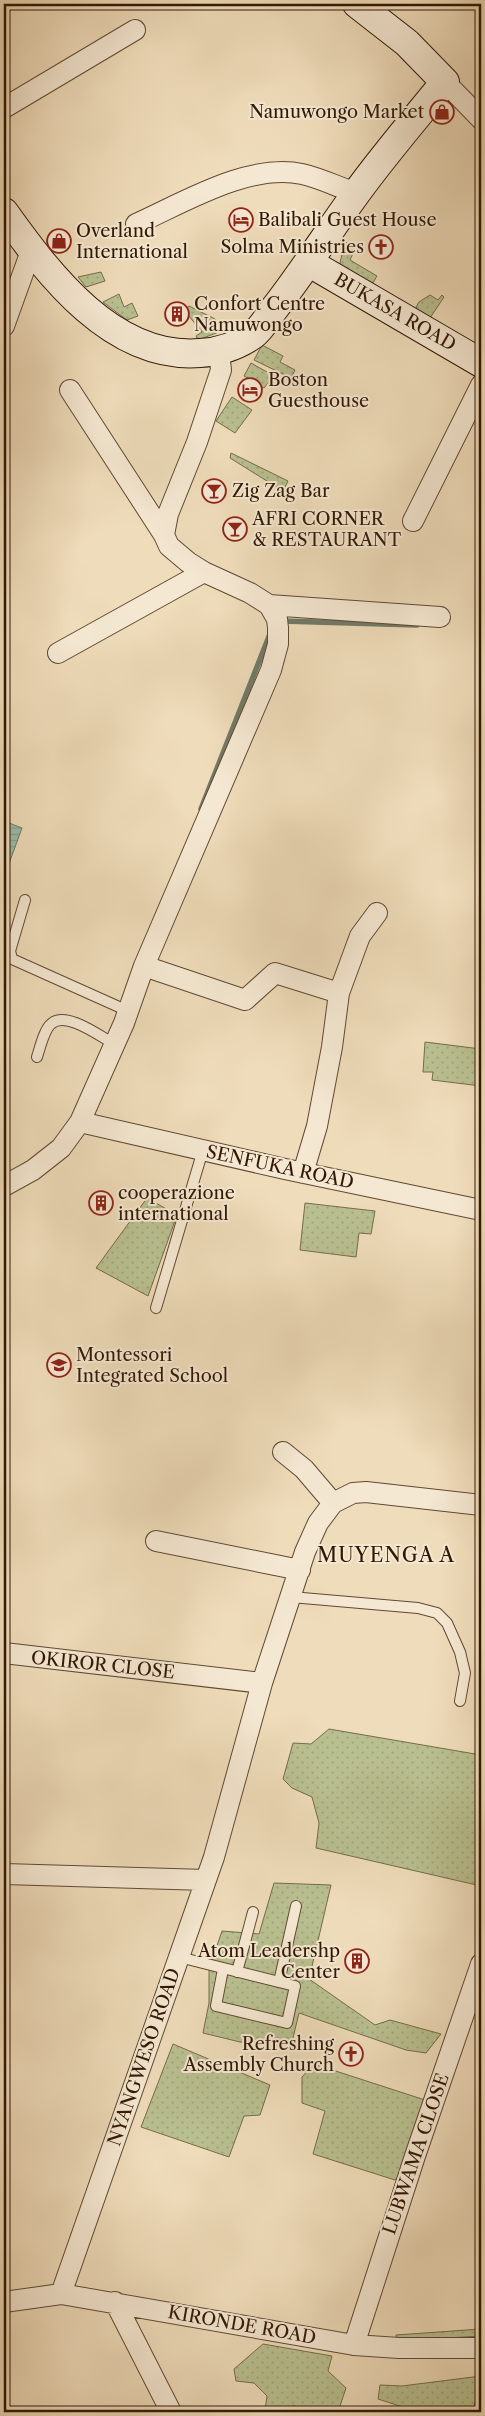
<svg xmlns="http://www.w3.org/2000/svg" width="485" height="2416" font-family="'Libre Caslon Text',serif">
<style>
.grass{fill:url(#grass-dots);stroke:#756c4a}
.water{fill:url(#water-rules);stroke:#717a68}
.lines{fill:none;stroke-linecap:round;stroke-linejoin:round}
.stream{stroke:#717a68;stroke-width:5.5}
.lane-casing{stroke:#604932;stroke-width:12}
.street-casing{stroke:#604932;stroke-width:22}
.secondary-casing{stroke:#311804;stroke-width:30}
.lane{stroke:#f5e8d2;stroke-width:10}
.street{stroke:#f5e8d2;stroke-width:20}
.secondary{stroke:#f5e8d2;stroke-width:28}
.labels{text-anchor:middle;stroke-width:4;stroke-linejoin:round;paint-order:stroke}
.poi-label{font-size:18px;fill:#311804;stroke:#f5e8d2;text-anchor:start}
.street-label{font-size:18px;fill:#311804;stroke:#f5e8d2}
.quarter-label{font-size:20px;letter-spacing:1px;fill:#311804;stroke:#f5e8d2}
</style>
<defs>
<pattern id="grass-dots" width="8" height="8" patternUnits="userSpaceOnUse" patternTransform="scale(1.25)"><rect width="8" height="8" fill="#b9c090"/><path d="M2 2h.1M6 6h.1" fill="none" stroke="#a0a47b" stroke-width="1.8" stroke-linecap="round"/></pattern>
<pattern id="water-rules" width="6" height="5" patternUnits="userSpaceOnUse" patternTransform="scale(1.25)"><rect width="6" height="5" fill="#9bbcaa"/><path d="M0 2.5h6" fill="none" stroke="#86a191"/></pattern>
</defs>
<rect width="100%" height="100%" fill="#efdcba"/>
<filter id="stains"><feTurbulence type="fractalNoise" baseFrequency=".004" numOctaves="4"/><feColorMatrix values="0 0 0 0 .2 0 0 0 0 .09 0 0 0 0 .02 0 0 0 .5 -.17"/></filter>
<radialGradient id="worn" r=".72"><stop offset=".6" stop-color="#630" stop-opacity="0"/><stop offset="1" stop-color="#630" stop-opacity=".3"/></radialGradient>
<path class="grass" d="M345,242L356,247L350,260L377,276L371,286L339,267Z
M101,272L105,281L86,287L78,277Z
M119,294L124,307L132,303L138,316L127,320L103,302Z
M430,295L438,300L442,295L444,297L428,321L419,315L416,307L419,302Z
M189,306L215,319L224,330L198,340L196,336L202,332L184,310Z
M262,345L283,356L280,362L295,370L291,378L254,360Z
M251,363L274,376L264,388L244,376Z
M232,397L252,410L235,433L216,421Z
M231,453L288,481L283,491L230,458Z
M425,1042L481,1049V1086L432,1080L433,1072H423Z
M147,1198L177,1215L148,1296L96,1268Z
M305,1203L375,1211L371,1234L359,1233L356,1257L300,1250Z
M329,1729L481,1755V1886L316,1848L319,1823L312,1797L292,1788L283,1779L293,1743L311,1744Z
M274,1883L331,1885L309,1979L375,2025L390,2020L441,2034L426,2053L406,2050L299,2013L292,2042H240L203,2033L209,2003V1969L222,1931L259,1934Z
M173,2044L270,2085L260,2115L244,2116L229,2157L141,2127Z
M314,2064L425,2100L409,2164L395,2180L313,2154L325,2111L302,2103V2077Z
M481,2329V2336L396,2341V2335Z
M263,2344L332,2356L328,2371L346,2388L338,2412L293,2406L281,2410H265L267,2396L254,2383L236,2381L234,2369Z
M481,2376L473,2412H418L378,2399L380,2385L402,2386Z"/>
<path class="water" d="M4,821L22,828L7,869L4,867Z"/>
<g class="lines">
<path class="stream" d="M281,621L417,625
M201,809L270,634"/>
<g class="lane-casing">
<path id="lane" d="M474,112L481,99
M25,900L10,951L12,959L128,1011
M37,1057C40,1048 44,1030 51,1024C65,1010 100,1036 114,1044
M156,1308L203,1150
M291,1597L418,1608L437,1613L447,1623L460,1652L465,1673L460,1701
M179,1957L295,1986L287,2023L216,2006L223,1969
M237,1972L253,1912
M279,1982L296,1906"/>
</g>
<g class="street-casing">
<path id="street" d="M445,82L481,119
M4,108L135,30
M136,224C185,202 248,163 302,174C320,178 338,187 356,193
M4,326L31,251
M70,390L164,535
M413,521L481,385
M269,605L440,617
M58,653L204,572
M144,966L245,1000L275,973L339,993
M80,1122L285,1169L481,1210
M303,1173L317,1126L332,1047L339,993L360,936L377,913
M4,1186L33,1170L61,1148L80,1122L124,1023L144,966L271,670L278,644V628L277,619L269,605L250,593L204,572L188,562L169,546L164,535L168,514L197,442L221,370L219,352
M283,1452L304,1469L333,1503
M156,1541L300,1570
M4,1653L262,1683
M4,1874L206,1880
M61,2294L214,1857L262,1683L305,1552L318,1523L333,1503L353,1493L366,1492L481,1505
M4,2302L61,2294L354,2345L399,2348H481
M115,2302L171,2412
M354,2345L415,2156L481,1964"/>
</g>
<g class="secondary-casing">
<path id="secondary" d="M4,212C49,275 113,360 200,353C218,352 237,346 253,335C261,329 268,317 274,309C303,272 328,232 355,195C383,156 415,119 445,82L407,43L357,4
M308,262L481,363"/>
</g>
<use href="#lane" class="lane"/>
<use href="#street" class="street"/>
<use href="#secondary" class="secondary"/>
</g>
<defs>
<g id="shop-ring" transform="scale(1.25)"><circle r="9.5" fill="#f5e8d2" stroke="#8f2418" stroke-width="1.5"/><path d="M-5-2.5h2.3a2.7 3.5 0 0 1 5.4 0H5L5.5 6h-11ZM-1.5-2.5h3a1.5 2.3 0 0 0-3 0Z" fill="#8f2418"/></g>
<g id="hotel-ring" transform="scale(1.25)"><circle r="9.5" fill="#f5e8d2" stroke="#8f2418" stroke-width="1.5"/><path d="M-6-4.5h1.5V1H6V5H4.5V3h-9V5H-6ZM-4 0a1.8 1.8 0 1 1 3.6 0ZM.5 0V-2.5h3Q6-2.5 6 0Z" fill="#8f2418"/></g>
<g id="church-ring" transform="scale(1.25)"><circle r="9.5" fill="#f5e8d2" stroke="#8f2418" stroke-width="1.5"/><path d="M-1.2-6h2.4v3.5h3.3v2.4h-3.3V6h-2.4V-.1h-3.3v-2.4h3.3Z" fill="#8f2418"/></g>
<g id="building-ring" transform="scale(1.25)"><circle r="9.5" fill="#f5e8d2" stroke="#8f2418" stroke-width="1.5"/><path d="M-4-6H4V6H1V3H-1V6H-4ZM-2.5-4.3h1.7v1.8h-1.7ZM.8-4.3h1.7v1.8H.8ZM-2.5-1h1.7V.8h-1.7ZM.8-1h1.7V.8H.8Z" fill="#8f2418"/></g>
<g id="bar-ring" transform="scale(1.25)"><circle r="9.5" fill="#f5e8d2" stroke="#8f2418" stroke-width="1.5"/><path d="M-6-5H6L.8 .8V4.5H3.5V6h-7V4.5H-.8V.8Z" fill="#8f2418"/></g>
<g id="school-ring" transform="scale(1.25)"><circle r="9.5" fill="#f5e8d2" stroke="#8f2418" stroke-width="1.5"/><path d="M0-5L7-2L0 1L-7-2ZM-4 1L0 2.5L4 1V4Q0 6-4 4Z" fill="#8f2418"/></g>
</defs>
<g fill-rule="evenodd">
<use href="#shop-ring" x="442" y="112"/>
<use href="#hotel-ring" x="241" y="220"/>
<use href="#shop-ring" x="59" y="241"/>
<use href="#church-ring" x="381" y="247"/>
<use href="#building-ring" x="177" y="314"/>
<use href="#hotel-ring" x="250" y="390"/>
<use href="#bar-ring" x="214" y="491"/>
<use href="#bar-ring" x="235" y="529"/>
<use href="#building-ring" x="101" y="1203"/>
<use href="#school-ring" x="59" y="1365"/>
<use href="#building-ring" x="357" y="1961"/>
<use href="#church-ring" x="351" y="2054"/>
</g>
<g class="labels">
<g class="poi-label">
<text x="424" y="118" text-anchor="end">Namuwongo Market</text>
<text x="258" y="226">Balibali Guest House</text>
<text x="76" y="237">Overland<tspan x="76" dy="21">International</tspan></text>
<text x="364" y="253" text-anchor="end">Solma Ministries</text>
<text x="194" y="310">Confort Centre<tspan x="194" dy="21">Namuwongo</tspan></text>
<text x="268" y="386">Boston<tspan x="268" dy="21">Guesthouse</tspan></text>
<text x="232" y="497">Zig Zag Bar</text>
<text x="252" y="525">AFRI CORNER<tspan x="252" dy="21">&amp; RESTAURANT</tspan></text>
<text x="118" y="1199">cooperazione<tspan x="118" dy="21">international</tspan></text>
<text x="76" y="1361">Montessori<tspan x="76" dy="21">Integrated School</tspan></text>
<text x="340" y="1957" text-anchor="end">Atom Leadershp<tspan x="340" dy="21">Center</tspan></text>
<text x="334" y="2050" text-anchor="end">Refreshing<tspan x="334" dy="21">Assembly Church</tspan></text>
</g>
<g class="street-label">
<text transform="translate(395 312) rotate(30)" y="6">BUKASA ROAD</text>
<text transform="translate(280 1167) rotate(12)" y="6">SENFUKA ROAD</text>
<text transform="translate(103 1665) rotate(6)" y="6">OKIROR CLOSE</text>
<text transform="translate(144 2057) rotate(-71)" y="6">NYANGWESO ROAD</text>
<text transform="translate(416 2154) rotate(-71)" y="6">LUBWAMA CLOSE</text>
<text transform="translate(242 2325) rotate(10)" y="6">KIRONDE ROAD</text>
</g>
<g class="quarter-label">
<text x="386" y="1562">MUYENGA A</text>
</g>
</g>
<rect width="485" height="2416" fill="none" stroke="#efdcba" stroke-width="20"/>
<rect x="5" y="5" width="475" height="2406" fill="none" stroke="#311804" stroke-width="2.5"/>
<rect x="10" y="10" width="465" height="2396" fill="none" stroke="#311804"/>
<rect width="100%" height="100%" filter="url(#stains)"/>
<rect width="100%" height="100%" fill="url(#worn)"/>
</svg>
